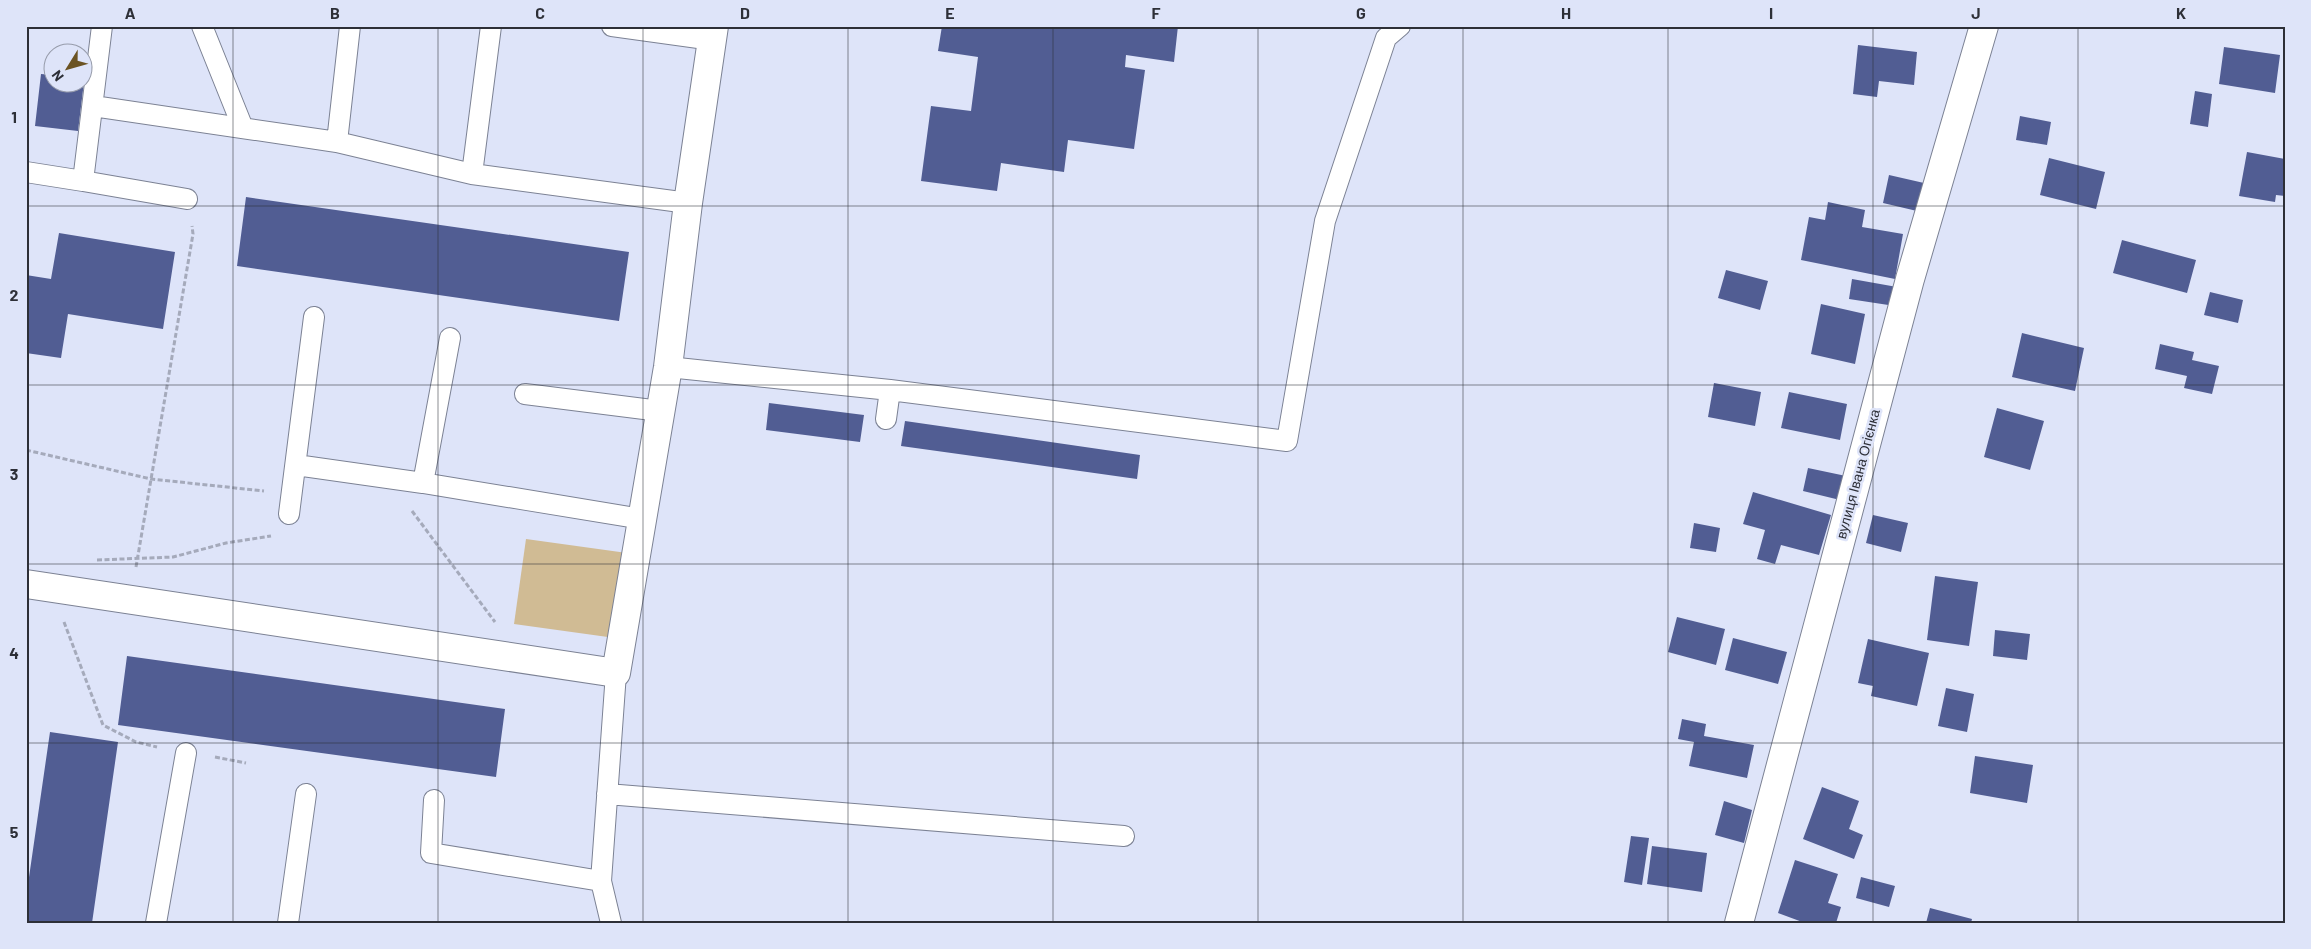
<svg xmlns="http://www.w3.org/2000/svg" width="2311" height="949" font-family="Barlow,sans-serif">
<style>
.green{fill:#d0bb94}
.building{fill:#515d93}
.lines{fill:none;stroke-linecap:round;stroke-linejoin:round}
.service-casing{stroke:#7c8294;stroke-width:22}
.minor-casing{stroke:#7c8294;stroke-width:30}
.path{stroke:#a5aabb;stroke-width:3;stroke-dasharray:5 2.5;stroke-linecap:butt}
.service{stroke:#fff;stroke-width:20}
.minor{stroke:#fff;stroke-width:28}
.grid{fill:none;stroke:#2d2f37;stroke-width:1;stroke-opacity:0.55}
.labels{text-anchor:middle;stroke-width:5;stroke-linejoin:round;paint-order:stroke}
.street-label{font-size:14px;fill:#2d2f37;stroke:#dee4f9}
.neatline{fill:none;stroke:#2d2f37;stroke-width:2}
.grid-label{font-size:16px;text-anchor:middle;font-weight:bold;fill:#2d2f37}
</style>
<rect width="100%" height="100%" fill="#dee4f9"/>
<path class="green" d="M526,539L627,553L615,638L514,624Z"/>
<path class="building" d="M942,26H1178L1174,62L1126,55L1125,67L1145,70L1134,149L1068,140L1064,172L1001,163L997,191L921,181L931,106L971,111L978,57L938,51Z
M1858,45L1917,52L1914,85L1879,81L1877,97L1853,94Z
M2224,47L2280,55L2275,93L2219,84Z
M41,74L52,75V82H84L78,131L35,126Z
M2195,91L2212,94L2208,127L2190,124Z
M2020,116L2051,122L2047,145L2016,140Z
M2247,152L2285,159V196L2276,195L2275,202L2239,196Z
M2049,158L2105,172L2096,209L2040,195Z
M1889,175L1924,183L1917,211L1883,203Z
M246,197L629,252L619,321L237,266Z
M1828,202L1865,210L1862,227L1903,234L1895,279L1801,260L1809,217L1825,220Z
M59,233L175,252L163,329L68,314L61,358L26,353V275L51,279Z
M2122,240L2196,260L2187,293L2113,273Z
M1726,270L1768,281L1760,310L1718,298Z
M1852,279L1897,287L1895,306L1849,299Z
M2210,292L2243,300L2238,323L2204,315Z
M1821,304L1865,314L1855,364L1811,354Z
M2022,333L2084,348L2075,391L2012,377Z
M2160,344L2194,352L2192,360L2219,366L2212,394L2184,388L2187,376L2155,369Z
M1714,383L1761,392L1755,426L1708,417Z
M1789,392L1847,404L1840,440L1781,428Z
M769,403L864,415L860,442L766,430Z
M1997,408L2044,421L2030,470L1984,457Z
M905,421L1140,455L1137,479L901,446Z
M1808,468L1846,476L1840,500L1803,491Z
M1753,492L1831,515L1819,555L1781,545L1775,564L1757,559L1765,530L1743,524Z
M1873,515L1908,523L1901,552L1866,543Z
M1694,523L1720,528L1716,552L1690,548Z
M1935,576L1978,582L1969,646L1927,640Z
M1677,617L1725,629L1716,665L1668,652Z
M1995,630L2030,634L2027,660L1993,656Z
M1733,638L1787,652L1778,684L1725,670Z
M1868,639L1929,653L1917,706L1871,696L1873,686L1858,683Z
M127,656L505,709L496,777L118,725Z
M1946,688L1974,694L1967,732L1938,726Z
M1682,719L1706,724L1704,736L1754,745L1747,778L1689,766L1694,742L1678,739Z
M50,732L118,742L92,923H26V898Z
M1975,756L2033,765L2027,803L1970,793Z
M1822,787L1859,801L1849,829L1863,835L1854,859L1803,839Z
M1724,801L1752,810L1744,843L1715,835Z
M1631,836L1649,838L1642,885L1624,882Z
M1652,846L1707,853L1702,892L1647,884Z
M1795,860L1838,874L1828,903L1841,907L1836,923H1805L1778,913Z
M1861,877L1895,886L1889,907L1856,898Z
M1930,908L1972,919L1971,923H1926Z"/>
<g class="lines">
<g class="service-casing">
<path id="service" d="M202,26L243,128
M612,26L713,40
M93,106L337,142L472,174L688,203
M337,142L350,26
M26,172L83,181L102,26
M472,174L491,26
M83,181L187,199
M668,367L890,390L886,419
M890,390L1287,441L1325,221L1386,38L1400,26
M525,394L660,411
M296,465L423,483L642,519
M423,483L450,338
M289,514L314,317
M607,794L1124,836
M434,800L431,853L601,881
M156,923L186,753
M288,923L306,794
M611,923L601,881L616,673"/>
</g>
<g class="minor-casing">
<path id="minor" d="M26,584L616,673L668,367L688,203L714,26
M1739,923L1910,279L1984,26"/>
</g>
<path class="path" d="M26,450L151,479L264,491
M412,511L495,622
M97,560L173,557L226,543L271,536
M136,567L193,234L192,226
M64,622L103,725L136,742L157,747
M215,757L246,763"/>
<use href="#service" class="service"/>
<use href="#minor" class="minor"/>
</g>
<path class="grid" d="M233,26V923M438,26V923M643,26V923M848,26V923M1053,26V923M1258,26V923M1463,26V923M1668,26V923M1873,26V923M2078,26V923M26,206H2285M26,385H2285M26,564H2285M26,743H2285"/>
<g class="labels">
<g class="street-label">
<text transform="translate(1858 474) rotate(-75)" y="5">вулиця Івана Огієнка</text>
</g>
</g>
<rect width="2311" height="949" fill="none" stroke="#dee4f9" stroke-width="55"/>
<g transform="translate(68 68) rotate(233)"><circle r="24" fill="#dee4f9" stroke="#979cab"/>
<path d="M0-4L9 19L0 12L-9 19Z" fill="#6b5323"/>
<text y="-8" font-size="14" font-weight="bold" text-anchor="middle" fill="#2d2f37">N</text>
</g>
<rect x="28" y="28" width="2256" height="894" class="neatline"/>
<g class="grid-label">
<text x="130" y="19">A</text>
<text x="335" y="19">B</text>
<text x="540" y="19">C</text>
<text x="745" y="19">D</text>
<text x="950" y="19">E</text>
<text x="1156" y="19">F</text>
<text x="1361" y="19">G</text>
<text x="1566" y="19">H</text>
<text x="1771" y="19">I</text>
<text x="1976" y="19">J</text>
<text x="2181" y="19">K</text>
<text x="14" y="123">1</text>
<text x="14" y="301">2</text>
<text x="14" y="480">3</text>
<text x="14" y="659">4</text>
<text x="14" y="838">5</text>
</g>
</svg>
